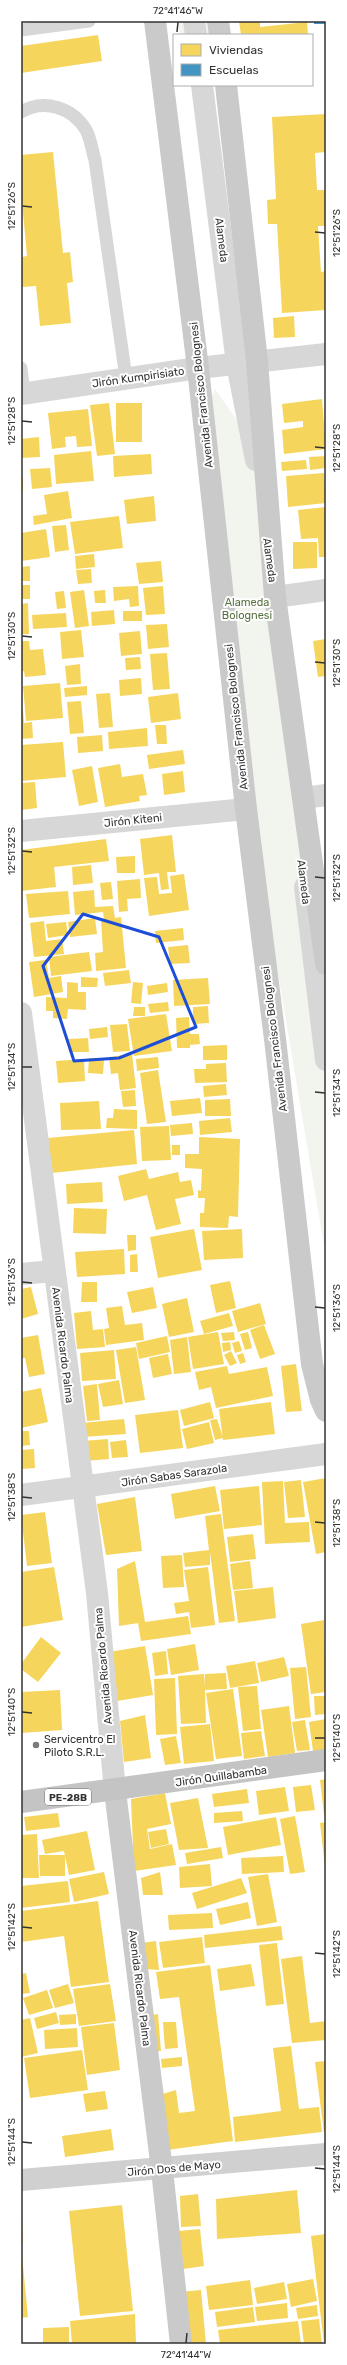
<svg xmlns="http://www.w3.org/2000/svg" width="347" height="2365" font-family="Rubik,sans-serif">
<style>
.green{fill:#f1f5ed}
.homes{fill:#f6d55c}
.schools{fill:#4393c3}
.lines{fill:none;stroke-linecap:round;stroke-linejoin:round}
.lane{stroke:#d7d7d7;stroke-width:13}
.street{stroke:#d7d7d7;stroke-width:22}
.secondary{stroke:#d0d0d0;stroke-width:22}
.primary{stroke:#cacaca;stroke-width:22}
.highway{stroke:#c4c4c4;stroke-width:22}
.marked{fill:none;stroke:#1d4ed8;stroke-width:3;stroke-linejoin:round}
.ticks{fill:none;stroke:#333;stroke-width:1.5}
.poi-dot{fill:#7a7a7a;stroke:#fff;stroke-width:1.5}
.labels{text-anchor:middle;stroke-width:4;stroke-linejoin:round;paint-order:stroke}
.shield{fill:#fff;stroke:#707070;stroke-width:1}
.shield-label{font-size:10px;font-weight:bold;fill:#333}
.street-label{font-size:11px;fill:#333;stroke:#fff}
.park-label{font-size:11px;fill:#56703f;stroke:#fff}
.poi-label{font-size:11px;fill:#333;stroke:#fff;text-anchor:start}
.neatline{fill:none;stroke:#333;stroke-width:1.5}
.ticks-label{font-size:10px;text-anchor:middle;fill:#333}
</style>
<rect width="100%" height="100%" fill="#fff"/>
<path class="green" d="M178,21H214L216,35H180Z
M215,389L255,446L326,964V1257L217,613L199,428Z"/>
<path class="homes" d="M239,21H260V27L307,22L308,35H241Z
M98,35L102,61L21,73V46Z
M326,114V152L315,153L317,190H326V226H318L321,272L326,271V310L282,313L277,224H268L267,200L276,199L272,117Z
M53,152L63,253L70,252L73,282L67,283L71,323L40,326L36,286L22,287L21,257L27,256L21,191V155Z
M294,316L295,337L274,338L273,318Z
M322,399L326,449L284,454L282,430L303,427V421L284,423L282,404Z
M109,403L115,454L97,456L90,405Z
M116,403H142V442H116Z
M88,409L92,446L77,447L76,436L65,437L66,447L52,449L48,413Z
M39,437L40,457L21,458V439Z
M91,451L94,481L56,484L54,455Z
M151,454L152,474L114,477L113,456Z
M326,456V468L310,470L309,457Z
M306,460L307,469L282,471L281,462Z
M50,468L52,487L32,489L30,469Z
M324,473L326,503L288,507L286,476Z
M21,477L23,478V491H21Z
M68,491L72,518L34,525L33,516L47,514L44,495Z
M154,496L156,521L127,524L124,500Z
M326,507V557H319L318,538L301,539L298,510Z
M119,516L123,548L75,554L70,522Z
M66,525L69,550L55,552L52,526Z
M46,529L50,557L21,561V533Z
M293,542H317V568L293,569Z
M94,554L95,567L76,569L75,556Z
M161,561L163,582L139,584L136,563Z
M30,566V581H21V567Z
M91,569L92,583L78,584L76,570Z
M21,585H30V599H21Z
M138,586L139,606L130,607L129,599L114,601L113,587Z
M163,586L165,614L146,615L143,588Z
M84,590L89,626L75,628L70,592Z
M105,590L106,603H95L94,591Z
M64,591L66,608L57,609L55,592Z
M28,603L29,634H21V604Z
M114,610L115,624L92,626L91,612Z
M123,611H142V621H123Z
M66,613L67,627L33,629L32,615Z
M167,624L169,647L148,649L146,625Z
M81,630L84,657L62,659L60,632Z
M140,631L142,654L121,656L119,633Z
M326,639V676L318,677L313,641Z
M21,641H29L30,650L43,649L46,675L25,677L24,671L21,672Z
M167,653L170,689L153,690L150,654Z
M140,657L141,669L126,670L125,658Z
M80,664L81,684L67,685L65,666Z
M141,678L142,694L120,696L119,680Z
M60,683L63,718L26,721L23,686Z
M87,686V695L65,697L64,688Z
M110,693L113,727L99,728L96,694Z
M178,693L181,719L151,723L148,697Z
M81,701L84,733L70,734L67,702Z
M21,709H23L24,723L32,722L33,738L21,739Z
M155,725H166L167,744H157Z
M147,728L148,746L109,749L108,732Z
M102,735L103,751L78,753L77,737Z
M63,742L66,777L21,781V745Z
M183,750L185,764L149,769L147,755Z
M120,764L122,777L143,774L147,795L139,796L140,801L105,807L98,768Z
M92,766L98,802L79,806L72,770Z
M183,771L185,792L164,795L162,774Z
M35,782L37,808L21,810V783Z
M172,835L176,872H167L169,889L161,890L159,873L144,875L140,839Z
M106,839L109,861L54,867L56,887L21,891V850Z
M135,856V873H117L116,857Z
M91,865L93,883L73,885L72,867Z
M184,874L189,910L149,916L144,878L157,877L159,894L172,893L170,876Z
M140,879L141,898L127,899L128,911L119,912L117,881Z
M111,882L113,899L102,900L100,883Z
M94,890L95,907L113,906L115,918L121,917L126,968L96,971L95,953L103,952L101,920L104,919L103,912L75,915L73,892Z
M68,891L70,914L29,918L26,894Z
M95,918L97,934L70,937L68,922Z
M44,921L46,941L62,939L64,954L34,957L30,923Z
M66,922L68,935L48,938L46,924Z
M183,928L184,940L156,943L155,931Z
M188,945L190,963L170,964L168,947Z
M89,952L92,971L51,976L49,957Z
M46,960L49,978L61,976L63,992L34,997L29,962Z
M129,970L131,983L105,986L103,973Z
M81,977L98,978L97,987H81Z
M208,978L210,1004L174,1006L173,980Z
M67,982L78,983V992H86V1010L68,1009L67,1019L53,1018V1011H46V997L67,998Z
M133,982L143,983L141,1004L131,1003Z
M167,983L168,992L148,995L147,986Z
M168,1002L169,1011L150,1013L148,1004Z
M208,1006L209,1023L193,1024V1007Z
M134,1007H145V1016H133Z
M166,1014L172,1051L134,1056L128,1019Z
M189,1017L190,1034H199L200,1044L190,1045V1048H177L176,1018Z
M127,1024L130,1051L113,1052L110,1025Z
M107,1027L108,1037L90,1039L89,1029Z
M88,1038L89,1052H69L68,1039Z
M227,1045V1060H203V1046Z
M132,1054L136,1088L120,1090L118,1073L111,1074L109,1057Z
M158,1057L159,1068L137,1071L136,1059Z
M89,1058L104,1059L103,1074L88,1073Z
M84,1059L85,1081L58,1083L56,1061Z
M226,1063L227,1082L195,1083L194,1069H206V1064Z
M158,1070L166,1122L147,1124L140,1073Z
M226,1084L227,1095L204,1097L203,1086Z
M135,1090L136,1106L123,1107L121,1091Z
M200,1098L202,1113L172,1116L170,1101Z
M230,1099L231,1116H205V1100Z
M99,1101L101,1129L61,1130L60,1103Z
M114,1109L137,1110V1129L106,1128L107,1118H113Z
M230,1118L232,1132L200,1135L199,1121Z
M192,1123L193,1134L171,1136L170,1125Z
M169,1126L171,1160L142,1161L140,1127Z
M134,1130L137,1164L52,1173L48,1138Z
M199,1137L240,1139L238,1217L229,1216L228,1228L200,1227V1213H204L205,1198H198V1190L201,1191L202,1169L185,1168V1154H199Z
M172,1145H180V1155H172Z
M146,1169L149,1179L178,1172L180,1182L191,1180L194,1195L175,1199L181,1224L156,1230L147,1195L124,1201L118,1176Z
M102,1182L103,1202L67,1204L66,1184Z
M74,1208L107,1209L106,1234L73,1233Z
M194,1229L202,1270L158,1278L150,1237Z
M242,1229L243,1258L204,1260L202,1231Z
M127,1235H136V1250L128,1251Z
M124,1249L125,1274L77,1277L75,1252Z
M137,1254L138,1272H130V1255Z
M230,1281L236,1308L216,1313L210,1285Z
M82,1282H97V1302H81Z
M31,1287L38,1314L21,1319V1289Z
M153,1287L157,1308L132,1313L127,1292Z
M187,1298L194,1332L169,1337L162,1304Z
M260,1303L266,1324L238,1332L232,1311Z
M122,1306L125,1325L142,1323L144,1340L106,1345L104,1329L109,1328L106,1308Z
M91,1311L93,1330L103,1329L105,1347L77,1349L74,1313Z
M229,1313L233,1326L204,1334L200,1321Z
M264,1325L275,1354L260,1359L250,1330Z
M218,1332L224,1364L193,1369L188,1337Z
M234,1332L235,1340L223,1341L221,1333Z
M248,1332L252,1348L245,1350L240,1334Z
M38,1335L45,1374L29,1377L25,1358H21V1338Z
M167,1336L170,1352L139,1359L136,1343Z
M187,1337L191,1372L174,1374L170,1340Z
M239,1341L242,1351L235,1353L232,1343Z
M230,1342L231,1350L223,1352L222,1343Z
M136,1347L145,1400L125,1403L116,1350Z
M114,1350L116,1379L82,1381L80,1353Z
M231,1351L237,1363L230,1366L224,1355Z
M243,1353L246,1362L240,1364L237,1355Z
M168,1354L172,1374L153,1378L149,1358Z
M296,1364L302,1411L286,1412L281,1366Z
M227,1366L229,1374L267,1367L273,1396L216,1408L211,1387L199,1390L195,1372Z
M119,1380L123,1404L103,1407L98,1384Z
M97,1384L100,1420L87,1421L83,1386Z
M41,1388L48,1422L21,1428V1392Z
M210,1402L214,1418L184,1426L180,1410Z
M271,1402L275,1434L223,1440L219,1409Z
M178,1410L183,1448L140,1453L135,1415Z
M124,1419L126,1434L83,1437L82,1423Z
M217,1419L223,1438L215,1440L210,1420Z
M209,1422L214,1443L187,1449L182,1429Z
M21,1431H29L30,1445L21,1446Z
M108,1439L109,1459L85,1461L83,1441Z
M126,1440L128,1457L112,1458L110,1442Z
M34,1449L35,1468L21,1469V1450Z
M326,1478V1552L316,1554L303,1482Z
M301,1480L305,1517L288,1518L284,1482Z
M283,1481L285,1523L309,1522L310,1542L265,1544L262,1482Z
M215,1486L220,1511L175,1519L171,1494Z
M259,1486L262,1525L224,1529L220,1490Z
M135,1497L142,1551L106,1555L97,1504Z
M45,1512L52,1563L27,1566L21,1515Z
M221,1514L235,1621L219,1623L210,1552V1565L185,1567L183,1553L209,1550L205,1516Z
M253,1534L256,1559L230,1562L227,1537Z
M182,1555L184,1587L163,1588L161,1556Z
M135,1561L145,1622L119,1626L117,1569Z
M250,1561L253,1588L233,1590L230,1564Z
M54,1567L63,1620L21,1627V1572Z
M208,1567L215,1625L191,1628L189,1612L176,1614L174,1603L189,1601L184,1570Z
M273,1587L276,1618L238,1623L234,1591Z
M188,1616L191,1634L141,1641L138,1623Z
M324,1620L326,1692L311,1694L301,1624Z
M41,1637L61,1653L38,1682L21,1669V1664Z
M195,1644L199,1670L171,1675L167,1649Z
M145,1646L153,1695L111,1702L103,1653Z
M166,1651L168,1674L155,1676L152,1653Z
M284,1657L289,1676L261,1682L257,1663Z
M255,1661L259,1683L230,1688L226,1666Z
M306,1667L311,1717L295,1719L290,1668Z
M226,1673L227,1689L205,1690L206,1723L181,1724L178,1676L204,1674L205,1686V1674Z
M175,1678L177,1734L156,1735L154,1679Z
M257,1686L261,1729L243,1731L238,1687Z
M233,1689L242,1756L216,1759L206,1693Z
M60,1690L62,1730L21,1733V1692Z
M314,1696H326V1714L315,1715Z
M289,1706L295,1753L268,1757L261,1710Z
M145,1715L151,1758L124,1762L120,1721Z
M326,1719V1750L313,1751L309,1722Z
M305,1720L310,1750L297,1751L292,1722Z
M210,1724L214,1761L184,1764L180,1727Z
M261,1731L265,1756L244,1759L241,1733Z
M176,1736L181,1763L165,1765L160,1739Z
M326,1779V1815H324L320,1780Z
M311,1785L315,1810L296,1812L293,1787Z
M285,1787L289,1811L259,1815L256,1791Z
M247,1789L249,1803L214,1807L212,1794Z
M165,1793L171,1824L147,1829L150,1849L172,1844L176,1865L134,1871L131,1799Z
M198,1798L208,1848L179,1850L170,1803Z
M242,1811L243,1821L214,1823V1813Z
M58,1813L60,1827L26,1831L24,1817Z
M295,1816L305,1872L290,1874L280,1819Z
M276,1817L281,1845L228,1855L223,1827Z
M326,1822V1867H325L320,1823Z
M166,1829L169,1844L151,1848L148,1832Z
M87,1831L95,1870L69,1875L64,1851L45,1854L42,1840Z
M37,1834L39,1878H22L21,1835Z
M221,1847L223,1858L187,1864L185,1853Z
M39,1855H65V1876H40Z
M283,1856L284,1872L242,1874L241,1858Z
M210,1864L212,1886L180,1888L179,1867Z
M104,1872L109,1894L74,1902L69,1879Z
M160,1872L163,1895H143L141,1878Z
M268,1874L277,1922L257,1926L248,1877Z
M241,1878L247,1893L197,1909L192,1893Z
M68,1881L70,1902L21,1908V1886Z
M98,1901L109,1982L71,1987L64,1936L21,1942V1911Z
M248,1902L251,1918L220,1925L216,1909Z
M212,1913L213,1928L169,1930L168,1915Z
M281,1926L283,1940L205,1948L204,1935Z
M202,1937L205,1963L163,1968L159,1942Z
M156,1941L159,1970L145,1969L141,1943Z
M277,1943L284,2004L266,2006L259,1945Z
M302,1956L310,2023L326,2021V2040L292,2043L281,1959Z
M251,1964L255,1986L220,1991L217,1969Z
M210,1965L233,2141L167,2150L159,2095L176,2090L179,2113L195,2111L179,1997L160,1999L156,1972Z
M26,1973L30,1993L21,1994V1974Z
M68,1984L74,2003L55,2008L49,1990Z
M110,1984L116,2021L79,2026L73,1989Z
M47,1990L53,2008L29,2015L23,1998Z
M56,2012L59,2023L37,2029L34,2018Z
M76,2014V2024L60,2025L59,2015Z
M158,2014L161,2051H155L152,2015Z
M30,2018L38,2053L21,2057V2020Z
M163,2022H176L178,2048L165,2049Z
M114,2023L120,2070L87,2075L81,2027Z
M77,2028L78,2047L45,2049L44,2030Z
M291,2046L299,2109L319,2107L322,2132L235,2142L233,2117L281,2111L273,2048Z
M82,2050L88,2090L30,2098L24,2058Z
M182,2057V2066L162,2068L161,2059Z
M326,2061V2132L324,2133L315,2062Z
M105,2091L108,2109L86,2112L83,2094Z
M111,2129L114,2150L65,2157L62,2136Z
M297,2190L301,2233L217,2239L216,2199Z
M198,2194L201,2226L181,2227L180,2196Z
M122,2205L133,2311L80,2316L69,2211Z
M21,2220H22L23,2242H21Z
M200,2229L204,2266L183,2269L179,2231Z
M326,2234V2344H324L311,2236Z
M22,2255L28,2317L21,2318V2256Z
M313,2279L317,2301L291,2307L287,2284Z
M250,2280L253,2305L209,2310L206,2286Z
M284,2282L287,2299L257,2304L254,2288Z
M201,2290L206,2344H185L180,2292Z
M287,2303L288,2318L257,2321L255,2307Z
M317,2305L318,2316L298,2319L296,2308Z
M253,2307L255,2322L217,2327L215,2312Z
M135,2314L136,2344H72L70,2321Z
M319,2319L322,2344H304L301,2321Z
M298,2321L301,2344H220L218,2330Z
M69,2327V2344H43V2328Z"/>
<path class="schools" d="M314,21H326V24H314Z"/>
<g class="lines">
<path class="lane" d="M21,30L89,21
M21,112C44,98 73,108 86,130C91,139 92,151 95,160L126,378
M21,368L24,394"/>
<path class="street" d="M194,21L196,35
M202,85L237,364L256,460
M21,394L198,368L326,354
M275,597L326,590
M304,798L326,795
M21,831L246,809
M305,887L326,1060
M21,1013L97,1593L115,1791
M21,1274L53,1271
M21,1495L326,1454"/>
<path class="secondary" d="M21,2180L326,2154"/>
<path class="primary" d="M155,21L198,368L246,809L275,1039L312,1364L321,1400L326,1411
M218,21L220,35
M226,85L257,361L275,597L326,964
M115,1791L162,2170L181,2344"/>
<path class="highway" d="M21,1802L326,1760"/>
</g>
<path class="marked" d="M83,914L159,937L196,1027L119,1058L74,1061L43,966Z"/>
<path class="ticks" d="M177,32L178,22M22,206L32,207M315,232L325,233M22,421L32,422M315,447L325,448M22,636L32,637M315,662L325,663M22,851L32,852M315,877L325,878M22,1067H32M315,1092L325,1093M22,1282L32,1283M315,1307L325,1308M22,1497L32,1498M315,1522L325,1523M22,1712L32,1713M315,1738H325M22,1927L32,1928M315,1953L325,1954M22,2142L32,2143M315,2168L325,2169M186,2343L187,2333"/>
<circle class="poi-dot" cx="36" cy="1745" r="4"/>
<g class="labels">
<rect class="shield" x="45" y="1789" width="46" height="16" rx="3"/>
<g class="shield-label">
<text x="68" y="1801">PE-28B</text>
</g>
<g class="street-label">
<text transform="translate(222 240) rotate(83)" y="4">Alameda</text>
<text transform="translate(138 377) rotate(-8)" y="4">Jirón Kumpirisiato</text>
<text transform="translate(201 395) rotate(-96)" y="4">Avenida Francisco Bolognesi</text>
<text transform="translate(270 560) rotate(82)" y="4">Alameda</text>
<text transform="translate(236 717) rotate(-96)" y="4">Avenida Francisco Bolognesi</text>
<text transform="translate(133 820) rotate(-6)" y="4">Jirón Kiteni</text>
<text transform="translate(304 882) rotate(83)" y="4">Alameda</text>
<text transform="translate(274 1039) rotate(-97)" y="4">Avenida Francisco Bolognesi</text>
<text transform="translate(63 1345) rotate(83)" y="4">Avenida Ricardo Palma</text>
<text transform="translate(174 1475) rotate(-8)" y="4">Jirón Sabas Sarazola</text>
<text transform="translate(103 1666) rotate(-95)" y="4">Avenida Ricardo Palma</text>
<text transform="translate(221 1776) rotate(-8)" y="4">Jirón Quillabamba</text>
<text transform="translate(140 1988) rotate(83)" y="4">Avenida Ricardo Palma</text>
<text transform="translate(174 2168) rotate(-5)" y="4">Jirón Dos de Mayo</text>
</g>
<g class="park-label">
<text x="247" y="606">Alameda<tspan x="247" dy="13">Bolognesi</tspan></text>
</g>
<g class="poi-label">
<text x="44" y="1743">Servicentro El<tspan x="44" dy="13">Piloto S.R.L.</tspan></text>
</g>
</g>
<rect width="347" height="2365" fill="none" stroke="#ffffff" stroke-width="44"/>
<rect x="173" y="34" width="140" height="52" fill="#ffffff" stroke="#adadad"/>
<rect x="181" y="44" width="20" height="12" fill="#f6d55c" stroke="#adadad"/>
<text x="209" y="54" font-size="12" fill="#333333">Viviendas</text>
<rect x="181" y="64" width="20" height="12" fill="#4393c3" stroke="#adadad"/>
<text x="209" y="74" font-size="12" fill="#333333">Escuelas</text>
<rect x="22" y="22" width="303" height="2321" class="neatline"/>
<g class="ticks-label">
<text x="178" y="14">72°41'46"W</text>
<text transform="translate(11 206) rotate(-90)" y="4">12°51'26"S</text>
<text transform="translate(336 233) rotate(-90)" y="4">12°51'26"S</text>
<text transform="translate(11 421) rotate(-90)" y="4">12°51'28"S</text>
<text transform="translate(336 448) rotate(-90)" y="4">12°51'28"S</text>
<text transform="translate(11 636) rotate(-90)" y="4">12°51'30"S</text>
<text transform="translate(336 663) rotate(-90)" y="4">12°51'30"S</text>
<text transform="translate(11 851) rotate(-90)" y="4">12°51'32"S</text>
<text transform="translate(336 878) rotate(-90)" y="4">12°51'32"S</text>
<text transform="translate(11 1067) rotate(-90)" y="4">12°51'34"S</text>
<text transform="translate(336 1093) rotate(-90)" y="4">12°51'34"S</text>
<text transform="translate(11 1282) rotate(-90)" y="4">12°51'36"S</text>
<text transform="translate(336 1308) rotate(-90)" y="4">12°51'36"S</text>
<text transform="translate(11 1497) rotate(-90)" y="4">12°51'38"S</text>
<text transform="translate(336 1523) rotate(-90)" y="4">12°51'38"S</text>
<text transform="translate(11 1712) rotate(-90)" y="4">12°51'40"S</text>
<text transform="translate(336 1738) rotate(-90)" y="4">12°51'40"S</text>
<text transform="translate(11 1927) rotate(-90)" y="4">12°51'42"S</text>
<text transform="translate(336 1954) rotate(-90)" y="4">12°51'42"S</text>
<text transform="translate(11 2142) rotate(-90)" y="4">12°51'44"S</text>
<text transform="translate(336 2169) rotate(-90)" y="4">12°51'44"S</text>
<text x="186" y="2358">72°41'44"W</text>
</g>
</svg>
